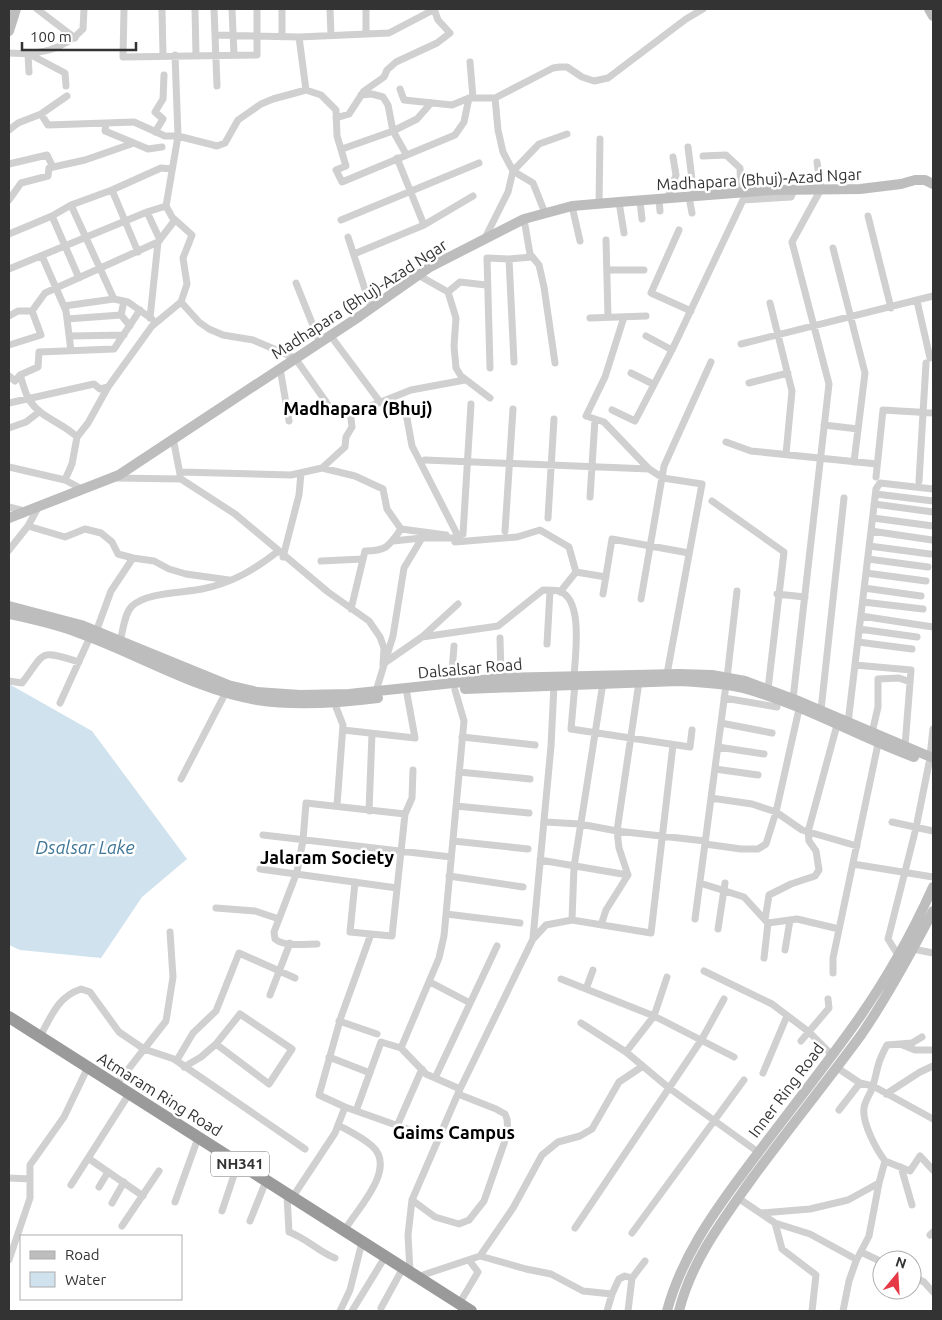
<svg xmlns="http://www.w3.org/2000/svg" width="942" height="1320" font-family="Ubuntu,sans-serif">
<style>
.water{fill:#cfe2ee}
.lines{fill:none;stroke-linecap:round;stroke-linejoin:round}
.street{stroke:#d0d0d0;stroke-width:7}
.secondary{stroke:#bdbdbd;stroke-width:10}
.highway{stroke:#9a9a9a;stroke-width:12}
.labels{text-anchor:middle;stroke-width:5;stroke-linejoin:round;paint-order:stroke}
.shield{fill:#fff;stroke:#707070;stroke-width:1}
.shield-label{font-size:15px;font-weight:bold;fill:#333}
.street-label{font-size:16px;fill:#333;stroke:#fff}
.neighbourhood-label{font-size:18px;font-weight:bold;fill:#000;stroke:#fff}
.water-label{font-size:18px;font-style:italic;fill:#3f7597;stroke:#fff}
</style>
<rect width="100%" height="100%" fill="#fff"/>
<path class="water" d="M9,684L92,731L187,859L142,897L101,958L20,950L9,945Z"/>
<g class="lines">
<path class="street" d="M37,9L75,38
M124,9L123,57L257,55V9
M162,9L163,55
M195,9L196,55
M214,9L217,86
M232,9L234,55
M282,9V37
M330,9L331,36
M366,9V34
M215,35L299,37L389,33L435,9
M299,37L306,90
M9,53C37,55 63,51 83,29L84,9
M28,55L29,72
M31,55L65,73L66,86
M470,62L473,98
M400,89L404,100L452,105L469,98H495L553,68L560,67H567L582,77L594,81L608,78L686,19L703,9
M361,95L372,94L383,97L388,105L393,131L406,154
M41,114L48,125L134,122L165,136H178L217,146L225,143L238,120L261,104L273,99L306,90L321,95L336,110L337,136L346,166L336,170L342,182L455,135L464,122L469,98
M336,118L349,114L364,91L384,77L387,70L396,62L437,43L450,33L438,20L434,9
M106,124L105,131L134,143
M9,130L18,123L41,114L67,96
M155,132L163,119L155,112L163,99L164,75
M688,147L694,196
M342,149L393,131L417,119L431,103
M703,156L726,155L740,168L741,193
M397,158L424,225
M9,164L47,155L53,167
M112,190L138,252
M689,197L692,213
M668,198L676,175L673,157
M659,199L660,211
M9,200L21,183L48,176L49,168L85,160L134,143L148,149L162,147
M640,201L642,219
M619,202L624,233
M599,204L600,139
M71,205L114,299
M572,206L580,241
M147,212L160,240
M545,213L533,183L513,171L539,144L567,134
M52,216L79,278
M868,216L891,308
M524,219L530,254L539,265L544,287L555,363
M341,220L479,163
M679,230L651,293L691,311
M9,234L52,216L71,205L112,190L161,168L172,169
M348,237L371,308
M485,238L508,192L513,171L503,152L498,130L495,98
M606,240L608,317
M833,248L865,373L854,462
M354,254L424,225L473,196
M42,256L66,311L71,351
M509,259L514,362
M9,269L147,212L166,206
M607,270H644
M418,275L448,292
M296,283L320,343
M486,285L460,282L448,292L456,318L454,346L456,368L461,376L490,398
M124,301L121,315L130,326
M917,301L930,358
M770,303L792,391L786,454
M64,306L114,299L128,302L152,319
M32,311L45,293L158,242
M9,316L18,311H32
M624,317L605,377L586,416L604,422L649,469
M150,318L158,242L175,220
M590,318L646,316
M67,319L121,315
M330,335L380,402
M70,336L124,335
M646,336L672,350
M741,344L933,296
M9,345L41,335L32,311
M280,368L289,421
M490,368L487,258L509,259L532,257
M631,373L653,384
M20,375C23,383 25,394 30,401C41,418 63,423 77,437
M9,376L15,381L20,375L38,367L39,352L114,349L140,310
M749,383L788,373
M9,403L94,384L100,389L108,387L152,326L181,302L187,284L183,258L192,235L172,217L166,206L178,136L175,55
M350,410L358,411L411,390L465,380
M612,410L635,421L672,350L743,200L791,197L794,190
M406,413L412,446L459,538L455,542L517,537L540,530L569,547L576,572L606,577
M824,425L858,429
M9,428L26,422L39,412
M173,438L180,474
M726,442L751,451L877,464
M425,460L649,469L663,478L702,484L667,674
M9,467L65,480L82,489
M322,468L355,476L383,489L387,509L401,529L446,535
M180,472L291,475L322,468L345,447L346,437L352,427L350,410L329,406L295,358L253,340L223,335L209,329L199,322L181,302
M876,477L883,410L933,413
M115,478L181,479L235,514L328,592L369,621L380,637L384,648L383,665
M65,480L72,464L77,437L88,423L108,387
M919,481L926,363
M876,494L933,501
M590,497L595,419
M712,501L784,552L768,689
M874,504L933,512
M9,507L24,511
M548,518L554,419
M873,518L933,526
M28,526L65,537L85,529L101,533L112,542L118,554L133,558
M505,531L513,409
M871,531L932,540
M463,534L471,404
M393,541L422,538
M869,546L930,554
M9,550L28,526L39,506
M283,557L299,495L301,473
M868,559L928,567
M321,561L363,559
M866,573L926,581
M864,588L921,596
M560,592L576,572
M603,594L612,539L689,553
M777,594L805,597
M641,599L664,466L711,362
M863,602L923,609
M351,609L365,551C387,551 389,546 401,529
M861,616L933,627
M859,629L917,637
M96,632L111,591L133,558L154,561L169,569L186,574L229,580
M422,637L498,626L543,590C548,590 554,590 559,591C584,599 575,656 574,677
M500,638L501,678
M120,642C123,631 124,614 132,606C147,592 183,593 202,589C232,583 254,570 277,552
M858,642L912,649
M547,644L550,591
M383,664L422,637L458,604
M855,665L911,670L905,746
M727,678L737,591
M9,681L22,683C46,652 37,649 79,662
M451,684L454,646
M575,684L571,729L690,747L692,730
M376,691L393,636L404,568L422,538H459
M724,698L777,707
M793,699L829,384L792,242L821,189L817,162
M334,702L343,725L337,805
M60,703L90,637
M821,710L844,498
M721,723L772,733
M848,723L876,489L880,483L933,489
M343,730L415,738L407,694
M872,733L878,707V679L899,678L910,682
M462,737L535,745
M718,747L764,754
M930,756L933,729
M715,769L758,775
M459,772L530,779
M181,779L226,692
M711,798L752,804L776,812L802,830L857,846
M456,806L529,813
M369,811L372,734
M545,822L580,824L617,831L705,841
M892,822L933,831
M263,835L451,857
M453,841L528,849
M705,844L741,849H758L766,844L776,812L799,709
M540,860L628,875
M853,864L933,877
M260,869L397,888
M449,876L523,887
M355,882L350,932L392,936L405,814L412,798L413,770
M700,883L744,897L765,920
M216,908L255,911L279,919
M446,914L520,923
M695,919L726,685
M572,920L574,867L603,683
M768,923L797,919L839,929
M601,925L606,910L628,875L619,848L617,831L639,682
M718,929L725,883
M371,934L341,1017L319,1095L345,1107L410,1130
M533,938L551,746L554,685
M317,944C305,944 284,947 275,939L274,932L297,872L303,840L306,803L405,814
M913,949L933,953
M785,950L790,920
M898,955L888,939L916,828L929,763
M764,958L768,923L765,920L769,895L791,884L815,876L819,870L816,851L809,841L808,832L837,725
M704,971L772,1004L809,1032L832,1055
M833,973V958L878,744
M561,979L654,1016L734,1057
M430,982L470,1003
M586,989L593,970
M270,995L290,943
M339,1021L377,1034
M581,1023L626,1052L669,1088L758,1152
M43,1031C53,1012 60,996 81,989L90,992L119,1032L144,1049L174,1059L305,1149
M801,1041L829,1008L828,999
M900,1044L915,1050H933
M401,1048L439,958L444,936L464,721L455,690
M626,1052L654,1016L667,977
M329,1057L370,1073
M174,1059L177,1060L193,1033L216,1011L239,953L295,978
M184,1067L201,1057L216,1044L269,1084L292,1049L240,1014L216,1044
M836,1067L860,1083L873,1086L933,1119
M763,1073L787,1016
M435,1078L497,946
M116,1085L166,1021L173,977L170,932
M886,1094L920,1072L933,1066
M839,1110L860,1083
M356,1111L381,1042L401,1048L426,1074L460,1089
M338,1125C349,1131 362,1137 372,1146C397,1168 359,1207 346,1228
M397,1126L422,1069
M88,1158L143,1196
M885,1161L910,1171L920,1156L933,1170
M901,1167L912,1205
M9,1178L30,1179
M71,1185L129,1094
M99,1187L108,1172
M287,1195L289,1232C308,1239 317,1251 335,1258
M292,1198L335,1133L345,1107
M738,1198L775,1223L782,1249L816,1275L812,1311
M412,1200L435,1217L459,1224L469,1220L484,1201L508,1132L507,1119L505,1114L496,1109L458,1094
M175,1202L198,1138
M112,1203L124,1182
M222,1211L238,1163
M761,1213L810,1209L848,1200L879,1183
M250,1221L266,1181
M775,1223L810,1234L852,1257
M122,1226L159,1171
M575,1228L702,1039L724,999
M632,1233L744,1080
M930,1235L933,1232
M861,1252L882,1262
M480,1256L526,1269L551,1274L583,1291L612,1294L619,1279L625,1276L632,1278
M9,1260L30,1198V1165L64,1117L88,1067
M410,1272L408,1235L412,1200L460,1089L533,939L546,925L572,920L651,933L673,745
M912,1276L924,1282L933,1292
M417,1277L480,1256L513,1208L542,1155L558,1142L580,1136L592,1129L619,1082L643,1066
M459,1304L478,1272L469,1260
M381,1308L403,1268
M340,1311L350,1290L362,1242
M352,1311L385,1257
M607,1311L612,1294
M628,1311L632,1278L645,1261
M843,1311L849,1281L856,1261L869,1236L879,1183L885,1161C876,1149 862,1123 864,1108C865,1100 871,1093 873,1086C878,1068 877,1063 887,1045L912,1043L922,1037"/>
<path class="secondary" d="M929,9L933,16
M9,31L16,9
M9,518L119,475L360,316L430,267L524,219L572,206L619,202L773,190L860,189L901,184L915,180H925L933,184
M9,606L81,625L228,685L257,692L300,695L349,694L501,678L679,674L712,675L745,681L801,702L933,758
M9,614C32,619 56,624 79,633C136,653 196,690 257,700C296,706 338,703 378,698
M465,689L678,681C700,682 722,683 743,688C802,704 857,736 914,757
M667,1311C681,1259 711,1216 743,1173C779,1124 817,1077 852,1028C883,985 911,936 933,887
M679,1311C691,1262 722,1221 751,1180C787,1131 825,1084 861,1035C888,996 911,953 933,911"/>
<path class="highway" d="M9,1017L471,1311"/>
</g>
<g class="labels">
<rect class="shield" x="211" y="1151.5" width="58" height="25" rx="4"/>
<g class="shield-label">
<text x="240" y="1169">NH341</text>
</g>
<g class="street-label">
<text transform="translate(759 179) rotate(-3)" y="6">Madhapara (Bhuj)-Azad Ngar</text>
<text transform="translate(359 299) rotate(-33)" y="6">Madhapara (Bhuj)-Azad Ngar</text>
<text transform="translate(470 668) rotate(-5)" y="6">Dalsalsar Road</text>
<text transform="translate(786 1090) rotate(-53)" y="6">Inner Ring Road</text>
<text transform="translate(160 1094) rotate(32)" y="6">Atmaram Ring Road</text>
</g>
<g class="neighbourhood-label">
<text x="358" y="415">Madhapara (Bhuj)</text>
<text x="327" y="864">Jalaram Society</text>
<text x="454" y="1139">Gaims Campus</text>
</g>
<g class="water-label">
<text x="85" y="854">Dsalsar Lake</text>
</g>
</g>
<rect width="942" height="1320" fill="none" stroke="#333333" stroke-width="20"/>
<rect x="20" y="1235" width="162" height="65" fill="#ffffff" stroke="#adadad"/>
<rect x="30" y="1251" width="25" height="8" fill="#bdbdbd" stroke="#adadad"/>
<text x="65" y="1260" font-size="15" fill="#333333">Road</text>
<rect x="30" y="1272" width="25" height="15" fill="#cfe2ee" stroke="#adadad"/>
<text x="65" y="1285" font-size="15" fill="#333333">Water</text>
<g transform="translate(897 1275) rotate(18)"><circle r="24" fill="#ffffff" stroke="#adadad"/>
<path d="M0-4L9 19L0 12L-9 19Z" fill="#e63946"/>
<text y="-8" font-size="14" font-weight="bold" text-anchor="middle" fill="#333333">N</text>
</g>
<path d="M22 42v8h114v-8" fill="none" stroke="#333333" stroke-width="2.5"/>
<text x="30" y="42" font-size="15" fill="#333333" stroke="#ffffff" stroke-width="4" paint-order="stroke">100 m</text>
</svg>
